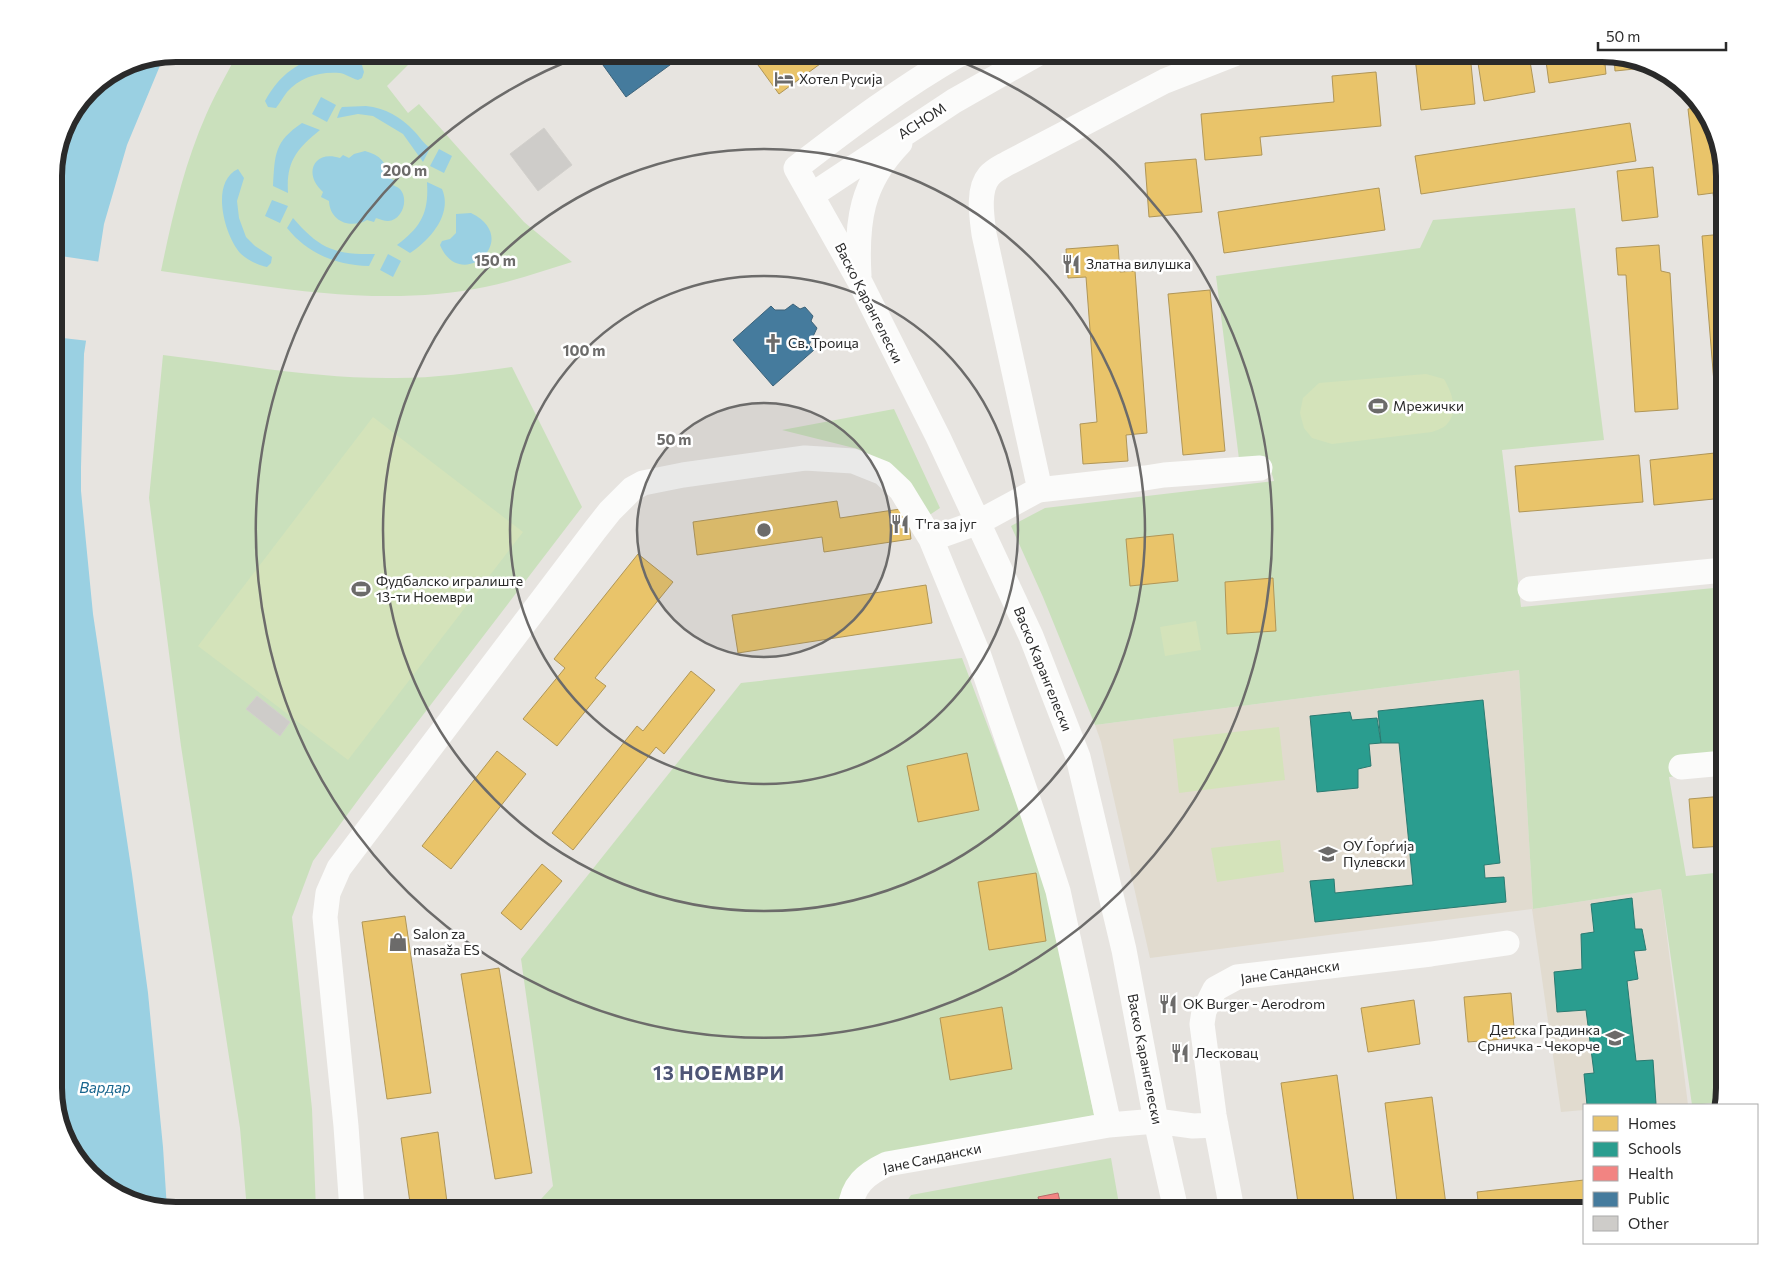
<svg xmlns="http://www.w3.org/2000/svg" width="1778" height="1264" font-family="Commissioner,sans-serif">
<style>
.education{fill:#e1dbcf}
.green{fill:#cae0bc}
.pitch{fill:#d4e3ba}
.water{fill:#9ad0e2}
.pier{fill:#e7e4e0}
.homes{fill:#e9c46a;stroke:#b09657}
.schools{fill:#2a9d8f;stroke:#2a7a71}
.health{fill:#f28482;stroke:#b66968}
.public{fill:#457b9d;stroke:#3d637a}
.building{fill:#ceccc9;stroke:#d2d0cc}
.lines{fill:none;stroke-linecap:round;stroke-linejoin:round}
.minor{stroke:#fbfbfa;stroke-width:25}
.ring{fill:none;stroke:#6c6b6a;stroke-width:2.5}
.labels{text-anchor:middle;stroke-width:5;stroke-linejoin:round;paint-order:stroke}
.poi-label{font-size:14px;fill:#2a2a2a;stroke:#fff;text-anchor:start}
.street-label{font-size:14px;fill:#2a2a2a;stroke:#fff}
.water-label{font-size:15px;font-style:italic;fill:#19668e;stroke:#fff}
.district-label{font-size:19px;font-weight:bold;letter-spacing:1px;fill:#4e5576;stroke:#fff}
.rim{fill:none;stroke:#2a2a2a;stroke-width:6}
.centre{fill:#6c6b6a;stroke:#fff;stroke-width:2.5}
.ring-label{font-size:15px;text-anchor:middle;font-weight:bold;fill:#6c6b6a;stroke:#fff;stroke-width:5;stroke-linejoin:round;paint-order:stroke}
</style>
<rect width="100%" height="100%" fill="#e7e4e0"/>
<path class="education" d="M1519,670L1533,909L1661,889L1688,1105H1584V1110L1561,1112L1532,909L1150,958L1101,742L1095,725Z"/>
<path class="green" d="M237,54H400L409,64L387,86L408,113L419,104L524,222L572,262C543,271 514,281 485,287C377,309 268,286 161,271C172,218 184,165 206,115C215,94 227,74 237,54Z
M1575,208L1604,440L1502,450L1521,607L1724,587V770L1669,777L1686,876L1724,872V1088L1722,1102L1692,1105L1661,889L1533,909L1519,670L1095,725L1043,597L1011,526L1045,508L1274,481L1267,457L1239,459L1216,276L1420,248L1433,220Z
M163,355C237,364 312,378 387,378C429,379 471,373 512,367L582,507L364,792L313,861L292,917L312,1109L316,1210H247L240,1128L181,746L149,498Z
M894,409L940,508L928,516L893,469L858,449L782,430Z
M962,658L1044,875L1094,1115L849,1183L832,1210H531L553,1186L521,959L741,683Z
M1111,1158L1120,1210H901L911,1195Z"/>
<path class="pitch" d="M1426,374L1444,379C1452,393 1459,411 1447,424C1444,428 1437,430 1432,432L1332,444L1312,438L1304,428L1300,413L1303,398L1319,383Z
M373,417L523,532L348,760L198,646Z
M1196,621L1201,650L1165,656L1160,627Z
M1279,727L1285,780L1179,793L1173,739Z
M1280,840L1284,872L1217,882L1211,848Z"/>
<path class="water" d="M328,55L353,61L362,65L364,72L362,78L358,80C351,78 346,74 340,73C320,71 300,77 287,92C283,97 280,103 276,108L268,107L265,101C280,74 298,61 328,55Z
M164,56L127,145L104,224L84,354L81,467V491L93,614L132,874L148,993L163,1147L167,1209L137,1204L102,1185L67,1142L54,1096V168L67,122L95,84L130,63Z
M321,97L336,105L327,122L312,114Z
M366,106C385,108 401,117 414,131C420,137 423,143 430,148L423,162L403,134L373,116L358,114L337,118L340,110L342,107Z
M302,123L320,130C297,149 286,161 288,193L273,186C275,154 274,142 302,123Z
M439,149L452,156L444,173L430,166Z
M365,151C380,155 388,163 388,178L394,180L393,185C397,187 400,188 402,192C408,203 401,220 388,221C384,221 380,219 376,218L374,222L367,220C351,229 330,222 329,201L321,197L323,192C303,175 313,149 340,158L343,155L349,158L354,154Z
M238,169L244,178L237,201L239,218L246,237L255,246L272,257L271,263L267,267C258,265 247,260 240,253C224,234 210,182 238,169Z
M427,182L442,189C453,214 430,240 410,253L397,245C421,227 429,213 427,182Z
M272,200L288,206L280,223L265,216Z
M471,213C524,239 460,294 440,245L442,241L450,239L456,233V214Z
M293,218C319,248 334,255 375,254L369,266C336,265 308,254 287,228Z
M388,254L401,261L393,277L380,270Z"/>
<path class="pier" d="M54,255L101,262L89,341L54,337Z"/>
<path class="homes" d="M750,54H812L820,64L779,94Z
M1442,54H1470L1475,104L1421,110L1415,57Z
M1545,54H1604L1606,74L1549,83Z
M1529,55L1535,92L1484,101L1478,63Z
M1614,56L1641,60L1654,67L1615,71Z
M1376,72L1381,126L1260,137L1262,155L1205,160L1201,114L1334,102L1332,76Z
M1700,107L1711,122L1724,176V216L1716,217L1713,193L1698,195L1688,109Z
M1630,123L1636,161L1421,194L1415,156Z
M1196,159L1202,212L1149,217L1145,163Z
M1653,167L1658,217L1622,221L1617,171Z
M1379,188L1385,230L1224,253L1218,212Z
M1724,234V394L1715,395L1702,236Z
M1118,245L1120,272L1135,271L1147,433L1126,435L1128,461L1083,464L1080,424L1097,422L1086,277L1068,278L1066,249Z
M1659,245L1661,271L1670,273L1678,409L1635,412L1626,275H1618L1616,248Z
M1210,290L1225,451L1183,455L1168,294Z
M1724,452V498L1654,505L1650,460Z
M1639,455L1643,502L1519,512L1515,466Z
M837,501L840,518L907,508L911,539L824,552L822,537L697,555L693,522Z
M1173,534L1178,581L1130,586L1126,539Z
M638,554L673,582L595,678L606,686L557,746L523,719L565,668L554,659Z
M1273,578L1276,631L1227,634L1225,582Z
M926,585L932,623L738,653L732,615Z
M691,671L715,690L664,754L656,747L573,850L552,833L637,726L643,731Z
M497,751L526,774L451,869L422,846Z
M967,753L979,810L918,822L907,766Z
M1724,796V846L1693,848L1689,799Z
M542,864L562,881L521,930L501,913Z
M1036,873L1046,941L989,950L978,882Z
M405,916L431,1093L387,1099L362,922Z
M499,968L532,1173L495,1179L461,974Z
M1511,993L1515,1038L1468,1042L1464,997Z
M1414,1000L1420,1044L1368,1052L1361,1008Z
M1002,1007L1012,1069L950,1080L940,1018Z
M1337,1075L1355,1210H1299L1281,1083Z
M1432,1097L1446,1205L1398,1210L1385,1103Z
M438,1132L448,1210H411L401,1138Z
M1584,1180V1210H1479L1477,1192Z"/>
<path class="schools" d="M1483,700L1500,863L1484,865L1485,878L1504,877L1506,902L1315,922L1310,881L1334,879L1335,893L1413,885L1399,743H1381L1378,711Z
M1350,712L1352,720L1377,718L1381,743L1369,744L1371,766L1358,769V788L1317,792L1310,716Z
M1632,898L1635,929H1642L1646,950L1634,951L1638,979L1627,981L1636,1061L1653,1060L1656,1104L1587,1105L1584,1074L1594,1073L1586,1010L1557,1012L1554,972L1582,969L1581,934L1594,932L1591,904Z"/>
<path class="health" d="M1058,1193L1062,1210H1041L1038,1197Z"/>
<path class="public" d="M595,54H685L626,97Z
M793,304L800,309L805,307L813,316L811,321L817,328L809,345L814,350L773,386L733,340L771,306L775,310H785Z"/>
<path class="building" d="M544,128L572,165L538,191L510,154Z
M257,696L290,722L280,736L246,709Z"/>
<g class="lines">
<path class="minor" d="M960,54C902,87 849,127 796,168L859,280L938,437L1031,636L1078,757L1124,950L1156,1121L1176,1210
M812,195L954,101L1037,54
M859,276C856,222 861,183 900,143
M1040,490L984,234C982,218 977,190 989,176C994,170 1001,167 1008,163L1165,81L1234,54
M931,539L979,522L1038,490L1145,478L1164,475L1260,468
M1530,589L1724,570
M1681,767L1724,763
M352,1210L346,1126L325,917L328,893L339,868L595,530L610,511L632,489L643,483L683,475L805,458L853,461L883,473L901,490L931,539L979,656L1033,814L1058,891L1109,1125
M850,1210C852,1185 866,1174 887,1164L1109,1125L1156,1121L1193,1126L1216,1125
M1232,1210L1214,1115L1202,1024L1204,1011L1215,989L1237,977L1431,954L1507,943"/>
</g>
<circle cx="764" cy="530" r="127" fill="#6c6b6a" fill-opacity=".12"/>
<g class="ring">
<circle cx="764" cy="530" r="127"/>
<circle cx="764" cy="530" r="254"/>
<circle cx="764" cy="530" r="381"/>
<path d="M942 54A508 508 0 1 1 586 54"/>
</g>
<defs>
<g id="hotel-bare" transform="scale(1.5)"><path d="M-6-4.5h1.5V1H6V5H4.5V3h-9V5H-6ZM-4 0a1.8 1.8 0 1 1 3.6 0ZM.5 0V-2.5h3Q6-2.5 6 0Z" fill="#6c6b6a" stroke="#fff" stroke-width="2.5" paint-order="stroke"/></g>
<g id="restaurant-bare" transform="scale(1.5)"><path d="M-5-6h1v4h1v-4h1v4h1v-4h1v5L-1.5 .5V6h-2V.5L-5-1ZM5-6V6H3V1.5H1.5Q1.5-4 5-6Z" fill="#6c6b6a" stroke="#fff" stroke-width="2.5" paint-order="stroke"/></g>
<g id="church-bare" transform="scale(1.5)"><path d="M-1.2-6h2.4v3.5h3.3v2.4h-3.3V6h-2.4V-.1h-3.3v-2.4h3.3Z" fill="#6c6b6a" stroke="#fff" stroke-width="2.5" paint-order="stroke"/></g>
<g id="stadium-bare" transform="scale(1.5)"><path d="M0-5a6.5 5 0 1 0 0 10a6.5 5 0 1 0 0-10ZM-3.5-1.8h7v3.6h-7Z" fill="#6c6b6a" stroke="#fff" stroke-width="2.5" paint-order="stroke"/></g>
<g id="school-bare" transform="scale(1.5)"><path d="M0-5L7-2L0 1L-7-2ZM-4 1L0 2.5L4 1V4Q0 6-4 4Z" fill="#6c6b6a" stroke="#fff" stroke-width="2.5" paint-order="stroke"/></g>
<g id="shop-bare" transform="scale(1.5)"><path d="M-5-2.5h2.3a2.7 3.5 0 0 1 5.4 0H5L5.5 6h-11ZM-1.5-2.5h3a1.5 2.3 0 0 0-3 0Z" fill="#6c6b6a" stroke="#fff" stroke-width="2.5" paint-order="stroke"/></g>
</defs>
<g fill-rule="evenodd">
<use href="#hotel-bare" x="784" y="79"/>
<use href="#restaurant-bare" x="1071" y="264"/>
<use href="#church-bare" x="773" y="343"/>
<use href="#stadium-bare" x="1378" y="406"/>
<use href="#restaurant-bare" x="900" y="524"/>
<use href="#stadium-bare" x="361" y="589"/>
<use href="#school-bare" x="1328" y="854"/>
<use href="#shop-bare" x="398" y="942"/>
<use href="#restaurant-bare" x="1168" y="1004"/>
<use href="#school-bare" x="1615" y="1038"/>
<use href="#restaurant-bare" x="1180" y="1053"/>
</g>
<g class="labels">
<g class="poi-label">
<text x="799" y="84">Хотел Русија</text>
<text x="1086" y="269">Златна вилушка</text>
<text x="788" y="348">Св. Троица</text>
<text x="1393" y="411">Мрежички</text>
<text x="915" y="529">Т'га за југ</text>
<text x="376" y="586">Фудбалско игралиште<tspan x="376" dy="16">13-ти Ноември</tspan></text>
<text x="1343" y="851">ОУ Ѓорѓија<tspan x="1343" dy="16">Пулевски</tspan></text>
<text x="413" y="939">Salon za<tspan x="413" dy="16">masaža ES</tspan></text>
<text x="1183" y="1009">OK Burger - Aerodrom</text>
<text x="1600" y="1035" text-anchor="end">Детска Градинка<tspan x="1600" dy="16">Срничка - Чекорче</tspan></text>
<text x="1195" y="1058">Лесковац</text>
</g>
<g class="street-label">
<text transform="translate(922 121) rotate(-33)" y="5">АСНОМ</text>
<text transform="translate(869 303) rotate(63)" y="5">Васко Карангелески</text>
<text transform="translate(1043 669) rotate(68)" y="5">Васко Карангелески</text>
<text transform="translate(1290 972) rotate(-8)" y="5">Јане Сандански</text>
<text transform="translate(1145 1059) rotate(79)" y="5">Васко Карангелески</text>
<text transform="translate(932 1158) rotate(-12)" y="5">Јане Сандански</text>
</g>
<g class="water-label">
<text x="105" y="1093">Вардар</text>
</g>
<g class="district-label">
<text x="719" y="1080">13 НОЕМВРИ</text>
</g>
</g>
<path d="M0 0H1778V1264H0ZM176 62H1602A114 114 0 0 1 1716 176V1088A114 114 0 0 1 1602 1202H176A114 114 0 0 1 62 1088V176A114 114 0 0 1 176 62Z" fill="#fff" fill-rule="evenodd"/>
<path class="rim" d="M176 62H1602A114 114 0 0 1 1716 176V1088A114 114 0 0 1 1602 1202H176A114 114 0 0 1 62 1088V176A114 114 0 0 1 176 62Z"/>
<circle cx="764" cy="530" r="8" class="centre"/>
<g class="ring-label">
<text x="405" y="176">200 m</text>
<text x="495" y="266">150 m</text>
<text x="584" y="356">100 m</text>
<text x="674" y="445">50 m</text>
</g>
<rect x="1583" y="1104" width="175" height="140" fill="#ffffff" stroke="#aaaaaa"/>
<rect x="1593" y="1116" width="25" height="15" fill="#e9c46a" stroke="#aaaaaa"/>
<text x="1628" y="1129" font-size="15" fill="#2a2a2a">Homes</text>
<rect x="1593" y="1142" width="25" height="15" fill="#2a9d8f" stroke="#aaaaaa"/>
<text x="1628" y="1154" font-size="15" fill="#2a2a2a">Schools</text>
<rect x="1593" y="1166" width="25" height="15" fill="#f28482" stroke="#aaaaaa"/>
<text x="1628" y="1179" font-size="15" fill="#2a2a2a">Health</text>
<rect x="1593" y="1192" width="25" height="15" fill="#457b9d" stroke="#aaaaaa"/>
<text x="1628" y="1204" font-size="15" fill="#2a2a2a">Public</text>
<rect x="1593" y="1216" width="25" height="15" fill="#ceccc9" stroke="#aaaaaa"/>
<text x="1628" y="1229" font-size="15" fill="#2a2a2a">Other</text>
<path d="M1598 42v8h128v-8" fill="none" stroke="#2a2a2a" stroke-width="2.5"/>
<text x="1606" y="42" font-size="15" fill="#2a2a2a" stroke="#ffffff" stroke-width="4" paint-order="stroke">50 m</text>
</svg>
